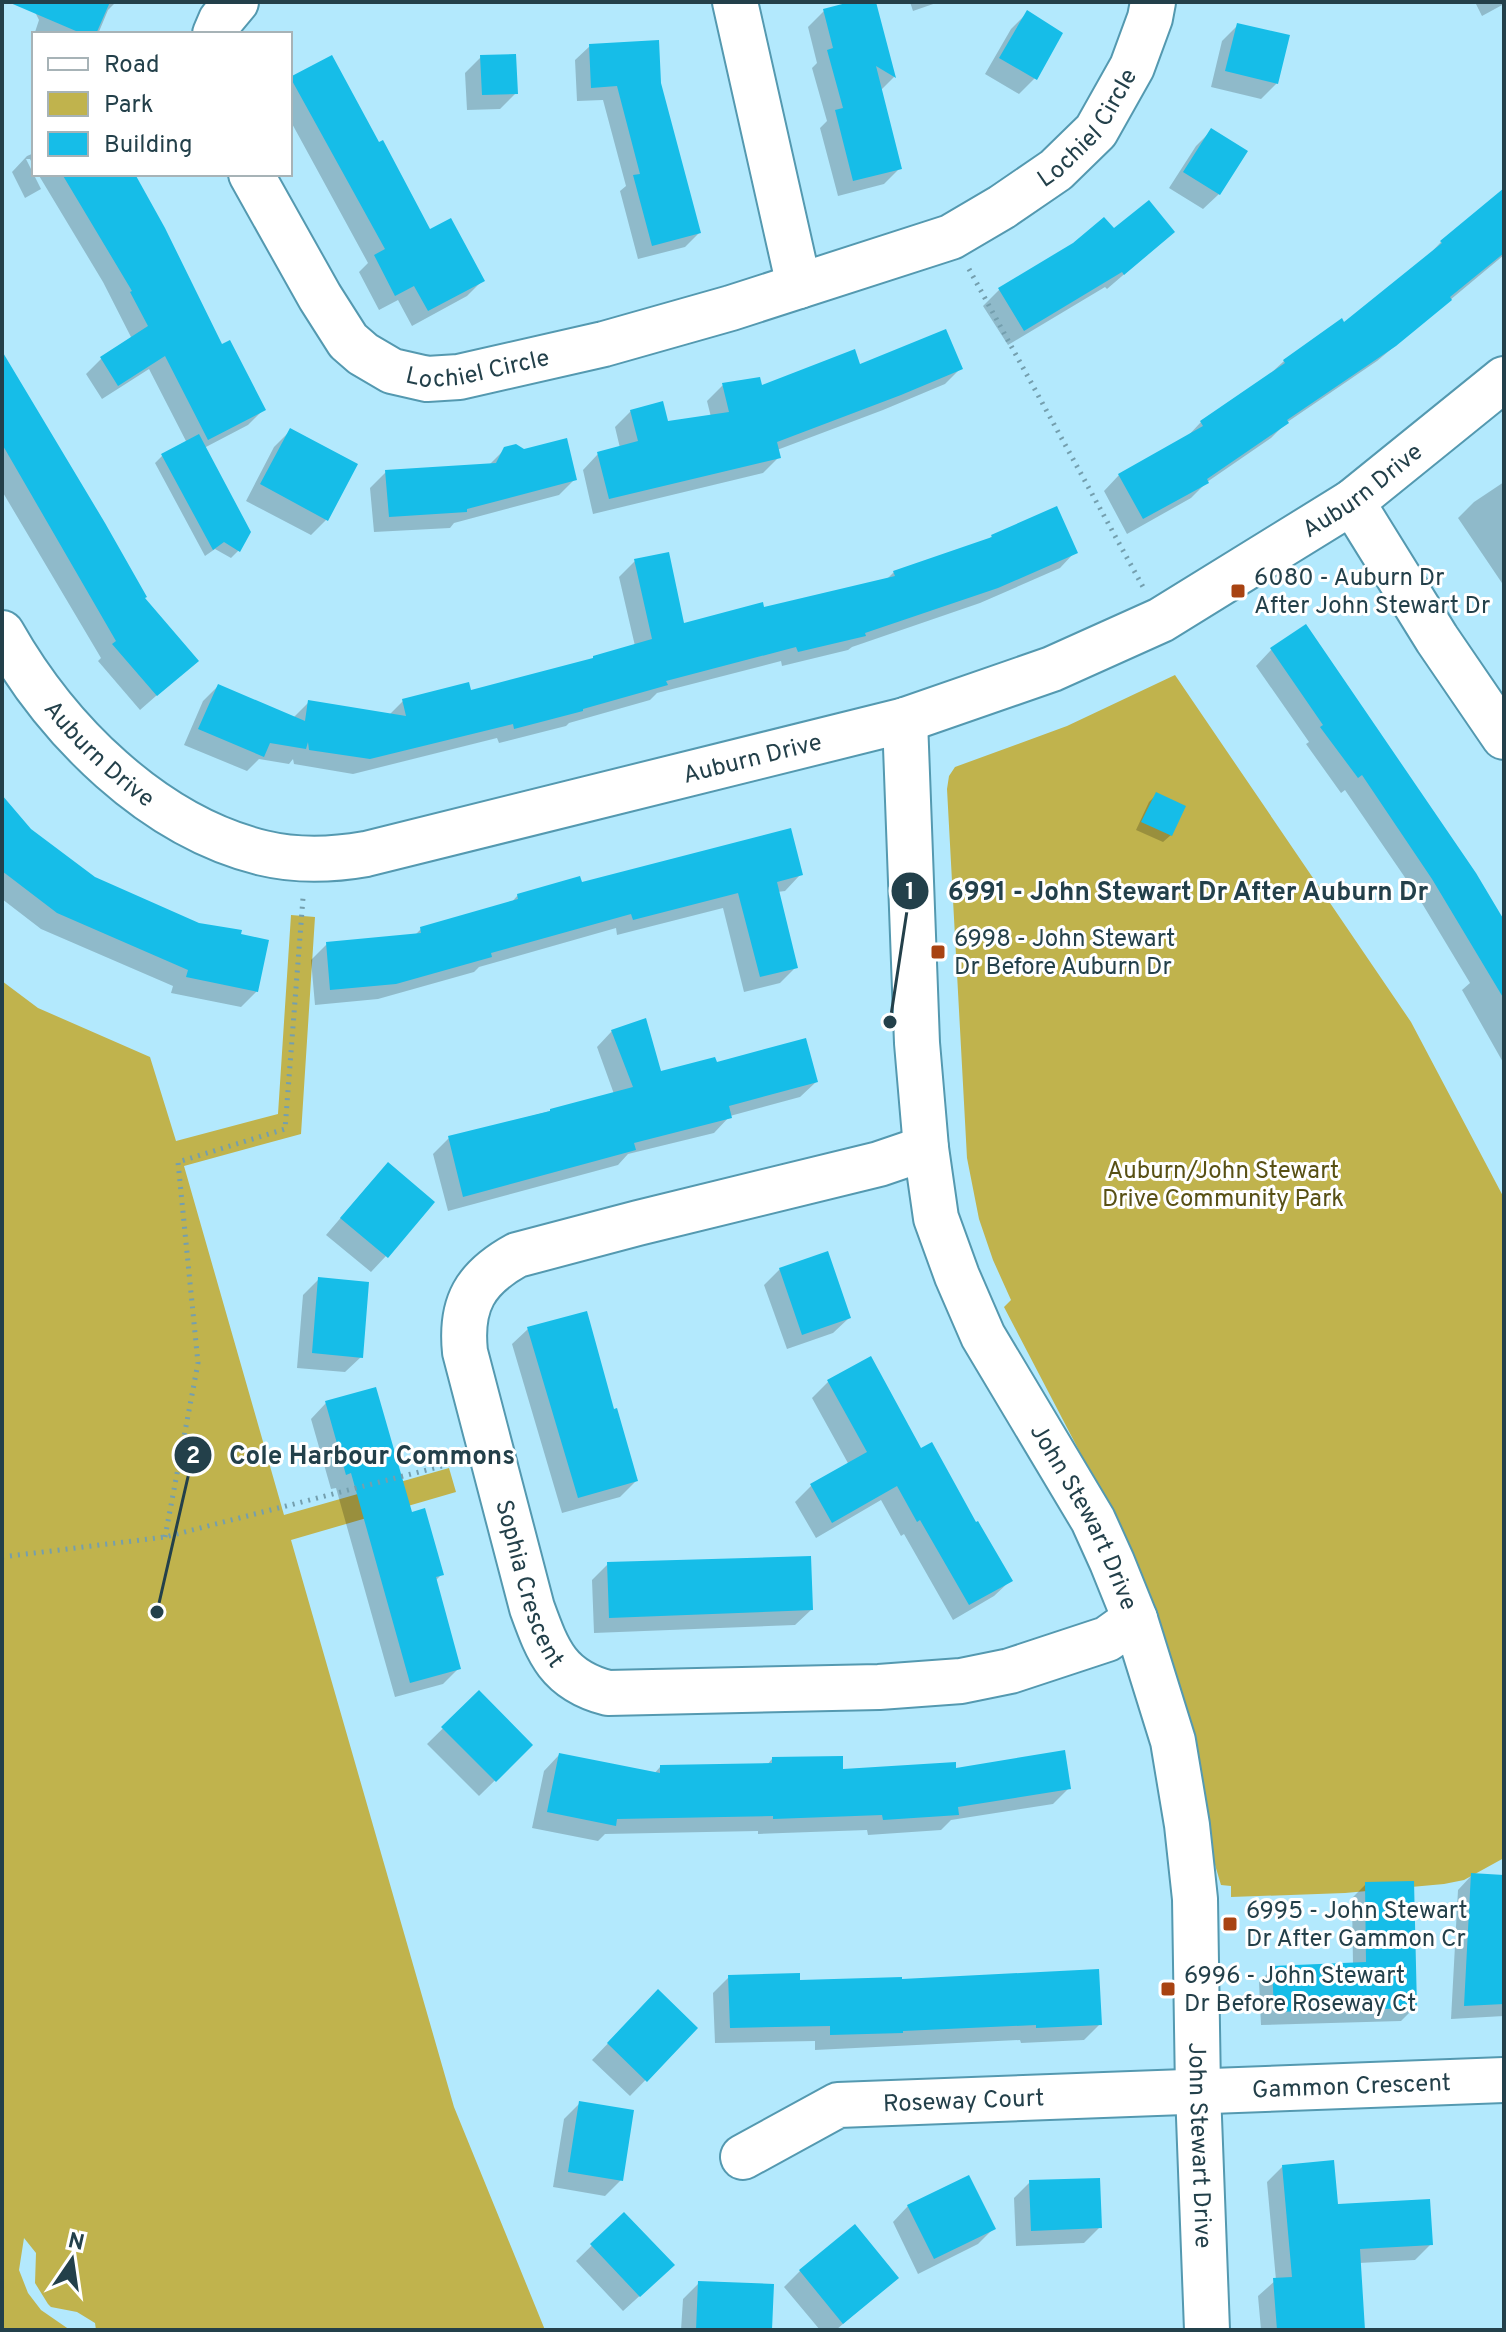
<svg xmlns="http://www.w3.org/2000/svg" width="1506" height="2332" font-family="Overpass,sans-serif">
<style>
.green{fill:#c0b34d}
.shadow{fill:#0003}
.building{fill:#16bde8}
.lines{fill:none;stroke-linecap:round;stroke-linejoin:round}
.minor-casing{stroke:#5499b0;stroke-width:48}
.path{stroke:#749fae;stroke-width:5;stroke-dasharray:2 6;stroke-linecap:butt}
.minor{stroke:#fff;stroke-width:44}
.poi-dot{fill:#a84312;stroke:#fff;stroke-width:3}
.labels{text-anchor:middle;stroke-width:6;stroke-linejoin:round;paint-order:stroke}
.street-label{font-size:24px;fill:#23404a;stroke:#fff}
.poi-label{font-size:24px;fill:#23404a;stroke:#fff;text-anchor:start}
.park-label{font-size:24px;fill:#585014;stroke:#fff}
.leader{fill:none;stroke:#23404a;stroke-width:3}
.callout-dot{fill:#23404a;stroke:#fff;stroke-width:3}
.mark-label{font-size:24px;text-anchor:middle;font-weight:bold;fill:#fff}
.callout-label{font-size:26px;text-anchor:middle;font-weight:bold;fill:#23404a;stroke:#fff;stroke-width:6;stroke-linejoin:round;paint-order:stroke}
</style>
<rect width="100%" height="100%" fill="#b3e9fd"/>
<path class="green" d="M1175,675L1411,1022L1504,1198V1858L1464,1880L1444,1884L1345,1893L1231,1897V1886L1221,1885L1109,1508L1004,1307L1011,1300L993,1260L979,1219L967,1158L947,789L949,776L955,767L1067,726Z
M291,915L315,917L301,1134L184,1166L284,1515L449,1468L456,1492L291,1540L454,2107L545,2330H96L95,2323L77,2312L51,2307L48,2304L35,2283L36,2253L24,2238L19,2270L28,2293L41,2310L70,2330H2V981L38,1008L150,1057L176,1141L278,1114Z"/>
<path class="shadow" d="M30,2H116L108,10L98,34L34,35L39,20Z
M858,2H874L894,77L880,91L900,168L884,184L838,196L820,128L827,121L812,68L817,63L808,27L824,11Z
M910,2H939L913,11Z
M1475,2H1504V4L1482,16Z
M1027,13L1035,78L1019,94L985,74L1011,29Z
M1238,25L1277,83L1261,99L1211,87L1222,41Z
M590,46L659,84L699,233L685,247L638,259L620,191L626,186L603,100L577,101L575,60Z
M481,57L516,93L500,109L467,110L465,73Z
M292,78L430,231L483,280L467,296L412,326L398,300L379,310L359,272L368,263L290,120Z
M1212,130L1219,194L1203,209L1169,188L1196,146Z
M34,153V167L30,159H26L41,189L25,198L12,172L27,156Z
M38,174H133L222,347L264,409L248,425L204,448L239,550L231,558L215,549L205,556L155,463L162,456L187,443L149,369L102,399L86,374L101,359L132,339L103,282Z
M1504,194V255L1377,361L1286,423L1271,438L1207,482L1191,498L1127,534L1104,491L1119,475L1185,439L1201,422L1269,375L1284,361L1344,324L1426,258L1441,242Z
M1114,231L1173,232L1107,289L1105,287L1008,345L983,306L999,290Z
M2,356L143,598L197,660L140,710L98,661L101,658L2,491Z
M961,368L945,384L883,410L777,450L779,457L763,473L593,514L583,470L598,454L620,448L615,427L631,411L667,424L711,417L707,401L723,385L761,388Z
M290,431L326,520L311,535L246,501L274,447Z
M505,449L575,479L559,495L454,523L450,528L374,532L370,488L386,472L489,465Z
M1504,482V586L1458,518L1474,502Z
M992,536L1075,552L1060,568L980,603L852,647L848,650L782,666L781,661L657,693L650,700L569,723L566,726L499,743L497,738L353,774L294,764L293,759L289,764L259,759L247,771L184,745L203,701L218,686L293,718L309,702L389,715L403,701L469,693L590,661L635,646L619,577L635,561L683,625L763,610L886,580L894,572L988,540Z
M1306,627L1504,924V1064L1462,990L1470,983L1417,895L1345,790L1341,793L1306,744L1309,742L1256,666L1271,650Z
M1156,795L1171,835L1163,842L1136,830L1149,802Z
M2,798L30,831L94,879L257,991L241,1007L171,993L173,986L41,929L2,899Z
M800,875L785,891L777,892L796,967L780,983L744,992L723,908L617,935L616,928L479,967L474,972L378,999L315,1005L311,960L327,944L414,936L421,929L510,904L518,895L580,884Z
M612,1031L660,1073L715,1064L816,1082L800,1097L730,1116L714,1133L628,1154L618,1165L448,1211L433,1154L449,1138L614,1094L597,1047Z
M373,1180L386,1256L371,1272L326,1235Z
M780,1269L849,1318L833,1333L787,1349L764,1285Z
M319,1279L361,1357L345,1372L297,1368L303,1295Z
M528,1329L636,1481L620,1497L562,1513L512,1344Z
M870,1358L921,1450L1010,1581L994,1596L953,1620L904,1534L901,1536L881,1500L816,1538L795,1502L811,1486L849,1465L812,1398L828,1382Z
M326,1403L411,1515L442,1574L435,1581L459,1668L443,1684L395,1697L336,1488L331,1489L311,1419Z
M608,1564L811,1610L795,1625L594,1633L592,1580Z
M479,1693L531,1745L479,1796L427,1744Z
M559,1755L654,1774L660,1767L767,1765L772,1759L841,1771L954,1770L1069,1788L1053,1804L951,1820L941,1830L868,1835L867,1830L758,1834V1831L605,1834L598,1841L532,1828L544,1771Z
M1472,1875L1504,1877V2016L1451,2019L1458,1890Z
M1366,1884L1415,2007L1401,2021L1261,2025L1259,1982L1273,1968L1353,1965L1352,1898Z
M729,1977L798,1982L1100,2024L1084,2040L1021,2043L1020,2040L815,2050V2041L715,2043L713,1993Z
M642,2008L696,2028L630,2096L592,2060Z
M580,2103L621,2180L605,2196L553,2187L564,2119Z
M1283,2166L1336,2206L1431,2244L1415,2260L1359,2263L1362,2330H1261L1258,2296L1276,2280L1267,2182Z
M1030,2182L1100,2227L1084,2243L1016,2246L1014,2198Z
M908,2206L994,2228L978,2244L918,2274L893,2222Z
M624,2214L656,2281L623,2311L576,2261Z
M854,2227L896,2278L836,2330H820L784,2287L800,2271Z
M699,2283L770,2330H681L683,2299Z"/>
<path class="building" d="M8,2H110L96,34H83Z
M850,2H876L896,78L876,66L902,169L853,181L835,110L843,108L827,50L833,48L823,9Z
M1027,10L1063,33L1037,80L999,58Z
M1237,23L1290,35L1278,84L1225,71Z
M659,40L661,83L701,233L652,246L633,175L640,174L617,86L591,88L589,44Z
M516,54L518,94L482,95L480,55Z
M332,55L379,142L383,140L430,229L451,218L485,281L428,311L414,286L395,296L374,255L385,249L290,77Z
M1211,128L1248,151L1220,195L1183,172Z
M62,174H135L165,228L222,344L230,340L266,410L208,440L165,356L118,386L100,357L148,326L130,292L132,291Z
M1504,188V253L1450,297L1452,300L1396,346L1287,420L1289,423L1207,479L1209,483L1143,519L1118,474L1203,426L1200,421L1285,363L1283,360L1342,318L1344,322L1442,243L1440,241Z
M1149,200L1175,232L1124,275L1122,272L1024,331L998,288L1073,243L1104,217L1114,228Z
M946,329L963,369L901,395L777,442L781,458L609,499L597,452L638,441L630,410L663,401L668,421L729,412L722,383L760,377L762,385L855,349L860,364Z
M2,351L105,523L147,597L145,598L199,661L157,696L112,644L116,641L2,444Z
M290,428L358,464L328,521L260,484Z
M199,434L251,532L240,552L224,542L213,550L161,454Z
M567,438L577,480L467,509V512L389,517L385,470L496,463L504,447L516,444L524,449Z
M1057,506L1078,553L998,588L865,633L866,636L798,652L796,647L666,681L668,685L583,709V711L514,729L513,724L370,759L309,750L308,742L306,749L270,743L264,757L198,729L218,684L305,721L308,700L406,716L402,699L469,682L471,690L593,658V656L652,639L634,559L669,552L684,623L763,602L764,607L895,576L893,571L992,537L991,535Z
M1306,624L1476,873L1504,920V999L1432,879L1362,775L1358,778L1320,727L1323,725L1270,648Z
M1156,792L1186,806L1172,836L1141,822Z
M2,795L31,829L95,877L199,923L242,930L241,934L269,940L258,992L186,977L188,970L57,913L2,871Z
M791,828L803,875L777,882L798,968L760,977L738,893L633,920L631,914L491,953L492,957L396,984L330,990L326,942L421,933L420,927L518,899L517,894L580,876L582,882Z
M646,1018L661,1071L715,1057L717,1062L806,1038L818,1082L729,1106L732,1118L634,1143L636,1150L463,1197L448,1136L550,1111V1109L633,1087L611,1030Z
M388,1162L435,1202L388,1258L340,1218Z
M828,1251L851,1318L802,1335L779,1268Z
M318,1277L369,1282L363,1358L312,1353Z
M587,1311L614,1409L617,1408L638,1481L578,1498L527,1327Z
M871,1356L921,1448L932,1442L976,1522L978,1521L1013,1581L969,1605L920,1520L917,1522L897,1486L832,1523L810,1484L867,1452L827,1380Z
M376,1387L412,1512L425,1508L444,1575L436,1577L461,1669L410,1683L351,1473L346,1475L325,1401Z
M811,1556L813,1610L609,1618L607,1562Z
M479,1690L533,1745L496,1782L441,1727Z
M1065,1750L1071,1789L958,1807L959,1815L883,1820L882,1815L773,1819V1816L617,1819L616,1826L547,1812L559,1753L660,1773V1765L772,1763V1757L843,1756V1769L956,1762V1768Z
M1471,1873L1504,1875V2004L1464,2006Z
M1414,1881L1417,2008L1274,2012L1272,1966L1366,1962L1365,1882Z
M1099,1969L1102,2025L1036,2028V2025L903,2031V2033L830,2035V2026L730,2028L728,1975L800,1973V1980L902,1977V1979Z
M658,1989L698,2028L647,2082L607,2043Z
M579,2101L634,2110L623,2181L568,2172Z
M1334,2160L1338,2204L1430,2199L1433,2245L1360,2249L1365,2330H1277L1273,2278L1292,2277L1282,2165Z
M969,2175L996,2229L934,2259L907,2205Z
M1100,2178L1102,2228L1031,2231L1029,2180Z
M624,2212L675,2265L640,2297L590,2244Z
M855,2224L899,2278L843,2324L799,2270Z
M698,2281L774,2284L772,2330H696Z"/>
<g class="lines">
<g class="minor-casing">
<g id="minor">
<path d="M735,2L799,286"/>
<path d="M215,34L221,20L236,2"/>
<path id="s1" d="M251,174L320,297L348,341L363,354L392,371L427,379L459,377L604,344L731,308L951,237L1002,207L1056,170L1096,131L1132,67L1150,18L1153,2"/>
<path d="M1352,502L1437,639L1504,737"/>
<path id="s2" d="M2,633C57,730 152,826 263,853C296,861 332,860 366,854L905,720L1052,669L1161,620L1352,502L1504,379"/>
<path id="s3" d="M905,720L917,1043L926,1148L936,1218L957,1276L983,1336L1093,1520L1112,1562L1135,1619L1173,1741L1187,1825L1195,1899L1198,2091L1207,2330"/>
<path id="s4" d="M926,1148L879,1164L638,1223L517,1255C475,1278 460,1304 465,1352L532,1608C548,1652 558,1680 608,1693L879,1687L961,1681L1010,1671L1107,1639L1135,1619"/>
<path id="s5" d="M743,2157L838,2105L1504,2080"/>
</g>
</g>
<path class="path" d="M969,269L1143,587
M165,1537L198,1363L178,1162L285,1129L303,898
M2,1557L165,1537L454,1463"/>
<use href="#minor" class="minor"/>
</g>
<g class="poi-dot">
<rect x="1230" y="583" width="16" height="16" rx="4"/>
<rect x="930" y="944" width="16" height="16" rx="4"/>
<rect x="1222" y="1916" width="16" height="16" rx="4"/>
<rect x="1160" y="1981" width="16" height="16" rx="4"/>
</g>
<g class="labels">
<g class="street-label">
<text dy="8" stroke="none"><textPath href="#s1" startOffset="1004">Lochiel Circle</textPath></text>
<text dy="8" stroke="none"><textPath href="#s1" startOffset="334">Lochiel Circle</textPath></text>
<text dy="8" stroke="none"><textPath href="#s2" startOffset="1524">Auburn Drive</textPath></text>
<text dy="8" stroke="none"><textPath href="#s2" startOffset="156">Auburn Drive</textPath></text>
<text dy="8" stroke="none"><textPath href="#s2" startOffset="852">Auburn Drive</textPath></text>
<text dy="8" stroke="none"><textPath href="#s3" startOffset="834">John Stewart Drive</textPath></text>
<text dy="8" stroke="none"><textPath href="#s4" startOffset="782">Sophia Crescent</textPath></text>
<text dy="8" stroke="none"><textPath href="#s5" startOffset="622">Gammon Crescent</textPath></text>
<text dy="8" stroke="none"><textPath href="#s5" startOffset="234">Roseway Court</textPath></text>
<text dy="8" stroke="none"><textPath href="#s3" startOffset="1482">John Stewart Drive</textPath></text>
</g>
<g class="poi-label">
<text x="1254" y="585">6080 - Auburn Dr<tspan x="1254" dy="28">After John Stewart Dr</tspan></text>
<text x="954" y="946">6998 - John Stewart<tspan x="954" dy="28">Dr Before Auburn Dr</tspan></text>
<text x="1246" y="1918">6995 - John Stewart<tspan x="1246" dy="28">Dr After Gammon Cr</tspan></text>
<text x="1184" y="1983">6996 - John Stewart<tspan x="1184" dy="28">Dr Before Roseway Ct</tspan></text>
</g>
<g class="park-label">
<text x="1223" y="1178">Auburn/John Stewart<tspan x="1223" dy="28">Drive Community Park</tspan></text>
</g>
</g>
<path class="leader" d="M890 1022L910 891M157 1612L193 1455"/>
<g class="callout-dot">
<circle cx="890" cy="1022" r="8"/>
<circle cx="157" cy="1612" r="8"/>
<circle cx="910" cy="891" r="20"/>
<circle cx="193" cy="1455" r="20"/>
</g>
<g class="mark-label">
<text x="910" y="899">1</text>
<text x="193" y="1463">2</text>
</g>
<g class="callout-label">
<text x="1188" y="900">6991 - John Stewart Dr After Auburn Dr</text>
<text x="372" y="1464">Cole Harbour Commons</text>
</g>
<rect width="1506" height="2332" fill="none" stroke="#23404a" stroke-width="8"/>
<rect x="32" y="32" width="260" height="144" fill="#ffffff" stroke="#a7b3b7" stroke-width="2"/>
<rect x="48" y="58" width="40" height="12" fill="#ffffff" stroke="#a7b3b7" stroke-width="2"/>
<text x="104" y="72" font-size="24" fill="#23404a">Road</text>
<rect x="48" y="92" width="40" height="24" fill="#c0b34d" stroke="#a7b3b7" stroke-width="2"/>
<text x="104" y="112" font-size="24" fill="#23404a">Park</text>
<rect x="48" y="132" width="40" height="24" fill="#16bde8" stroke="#a7b3b7" stroke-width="2"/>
<text x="104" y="152" font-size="24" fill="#23404a">Building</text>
<g transform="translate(72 2260) rotate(13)" stroke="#ffffff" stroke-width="6" paint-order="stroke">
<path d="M0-6L14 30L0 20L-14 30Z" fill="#23404a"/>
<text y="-12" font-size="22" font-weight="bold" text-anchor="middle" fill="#23404a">N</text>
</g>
</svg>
